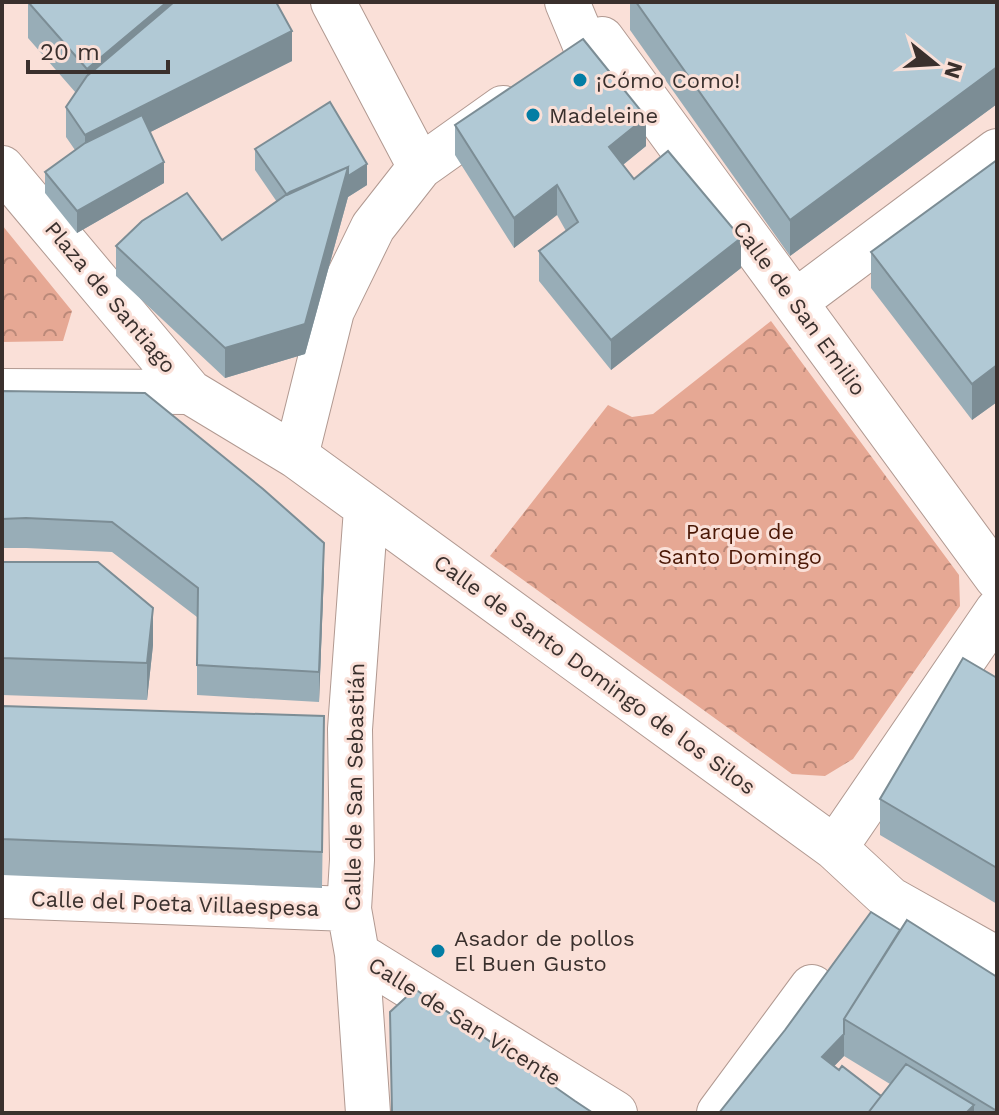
<svg xmlns="http://www.w3.org/2000/svg" width="999" height="1115" font-family="'Work Sans',sans-serif">
<style>
.forest{fill:url(#forest-crowns)}
.lines{fill:none;stroke-linecap:round;stroke-linejoin:round}
.minor-casing{stroke:#b19991;stroke-width:46}
.minor{stroke:#fff;stroke-width:44}
.wall{fill:#98adb7;fill-rule:evenodd}
.shaded-wall{fill:#7c8d95}
.building{fill:#b1c9d5;stroke:#7c8d95;stroke-width:2}
.poi-dot{fill:#037da4;stroke:#fae0d8;stroke-width:3}
.labels{text-anchor:middle;stroke-width:6;stroke-linejoin:round;paint-order:stroke}
.poi-label{font-size:22px;fill:#3a302d;stroke:#fae0d8;text-anchor:start}
.street-label{font-size:22px;fill:#3a302d;stroke:#fae0d8}
.park-label{font-size:22px;fill:#4a1705;stroke:#fae0d8}
</style>
<defs>
<pattern id="forest-crowns" width="20" height="18" patternUnits="userSpaceOnUse" patternTransform="scale(2)"><rect width="20" height="18" fill="#e6a894"/><path d="M2 6a3 3 0 1 1 6 0M12 15a3 3 0 1 1 6 0" fill="none" stroke="#bb8979"/></pattern>
</defs>
<rect width="100%" height="100%" fill="#fae0d8"/>
<path class="forest" d="M2,225L72,311L63,341L2,342Z
M771,321L959,575L960,606L853,759L825,776L792,774L490,556L608,405L632,417L653,414Z"/>
<g class="lines">
<g class="minor-casing">
<path id="minor" d="M333,2L420,167
M567,2L587,50
M602,39L997,578
M2,168L190,392L296,456L835,848L890,899L997,959
M795,302L997,151
M2,391L190,392
M296,456L332,311L373,227L420,167L503,108
M366,509L350,729L352,860L349,909L357,954L368,1113
M835,848L997,611
M2,896L349,909
M357,954L615,1113
M719,1113L812,987"/>
</g>
<use href="#minor" class="minor"/>
</g>
<path class="wall" d="M28,2L292,61L150,132L164,183L77,233L45,193V172L75,150L66,137V107L76,93L28,38Z
M630,2H997V104L790,256L630,30Z
M455,125L646,146L623,165L634,179L741,268L611,370L539,281V251L566,231L557,215L514,248L455,155Z
M255,149L367,185L348,197L305,354L225,378L116,276V246L222,240L277,202L255,170Z
M997,160V402L972,420L871,288V252Z
M2,391L324,572L319,702L197,695V617L112,552L26,548H2Z
M2,562L153,645L147,700L2,695Z
M997,678V904L880,835V799Z
M2,706L324,753L322,888L2,875Z
M900,930L997,977V1113H719ZM844,1056L890,1084L881,1096L834,1066Z"/>
<path class="shaded-wall" d="M167,2H210L87,105V69Z
M292,31V61L85,165V135Z
M997,67V104L790,256V220Z
M646,117V146L609,176V147Z
M164,162V183L77,233V211Z
M367,164V185L348,197L305,354L225,378V348L348,167Z
M557,185V215L514,248V218Z
M741,238V268L611,370V340Z
M997,365V402L972,420V384Z
M324,543V572L319,702V672Z
M153,608V645L147,700V663Z
M844,1034V1056L822,1079V1057Z
M974,1105V1113H966Z"/>
<path class="building" d="M28,2H167L87,69Z
M174,2H276L292,31L85,135L66,107L87,76Z
M636,2H997V67L790,220Z
M583,39L646,117L609,147L634,179L668,151L741,238L611,340L539,251L578,222L557,185L514,218L455,125Z
M330,102L367,164L348,176V167L287,195L255,149Z
M142,115L164,162L77,211L45,172L85,143Z
M997,160V365L972,384L871,252Z
M348,167L305,324L225,348L116,246L142,221L187,193L222,240L290,192Z
M2,391L145,393L263,489L324,543L319,672L197,665L198,588L112,522L26,518L2,519Z
M2,562H98L153,608L147,663L2,658Z
M963,658L997,678V868L880,799Z
M2,706L324,716L322,852L2,839Z
M871,912L900,930L844,1019V1034L822,1057L839,1070L842,1066L881,1096L868,1113H719L785,1030Z
M907,920L997,977V1111L844,1019Z
M415,989L575,1101L593,1113H392L390,1012Z
M906,1064L974,1105L966,1113H868Z"/>
<g class="poi-dot">
<circle cx="580" cy="80" r="8"/>
<circle cx="533" cy="115" r="8"/>
<circle cx="438" cy="951" r="8"/>
</g>
<g class="labels">
<g class="poi-label">
<text x="596" y="88">¡Cómo Como!</text>
<text x="549" y="123">Madeleine</text>
<text x="454" y="946">Asador de pollos<tspan x="454" dy="25">El Buen Gusto</tspan></text>
</g>
<g class="street-label">
<text transform="translate(111 297) rotate(50)" y="8">Plaza de Santiago</text>
<text transform="translate(800 308) rotate(54)" y="8">Calle de San Emilio</text>
<text transform="translate(595 674) rotate(36)" y="8">Calle de Santo Domingo de los Silos</text>
<text transform="translate(354 787) rotate(-89)" y="8">Calle de San Sebastián</text>
<text transform="translate(175 903) rotate(2)" y="8">Calle del Poeta Villaespesa</text>
<text transform="translate(465 1021) rotate(32)" y="8">Calle de San Vicente</text>
</g>
<g class="park-label">
<text x="740" y="539">Parque de<tspan x="740" dy="25">Santo Domingo</tspan></text>
</g>
</g>
<rect width="999" height="1115" fill="none" stroke="#3a302d" stroke-width="8"/>
<g transform="translate(935 64) rotate(108)" stroke="#fae0d8" stroke-width="6" paint-order="stroke">
<path d="M0-6L14 30L0 20L-14 30Z" fill="#3a302d"/>
<text y="-12" font-size="22" font-weight="bold" text-anchor="middle" fill="#3a302d">N</text>
</g>
<path d="M28 60v12h140v-12" fill="none" stroke="#3a302d" stroke-width="4"/>
<text x="40" y="60" font-size="24" fill="#3a302d" stroke="#fae0d8" stroke-width="6" paint-order="stroke">20 m</text>
</svg>
